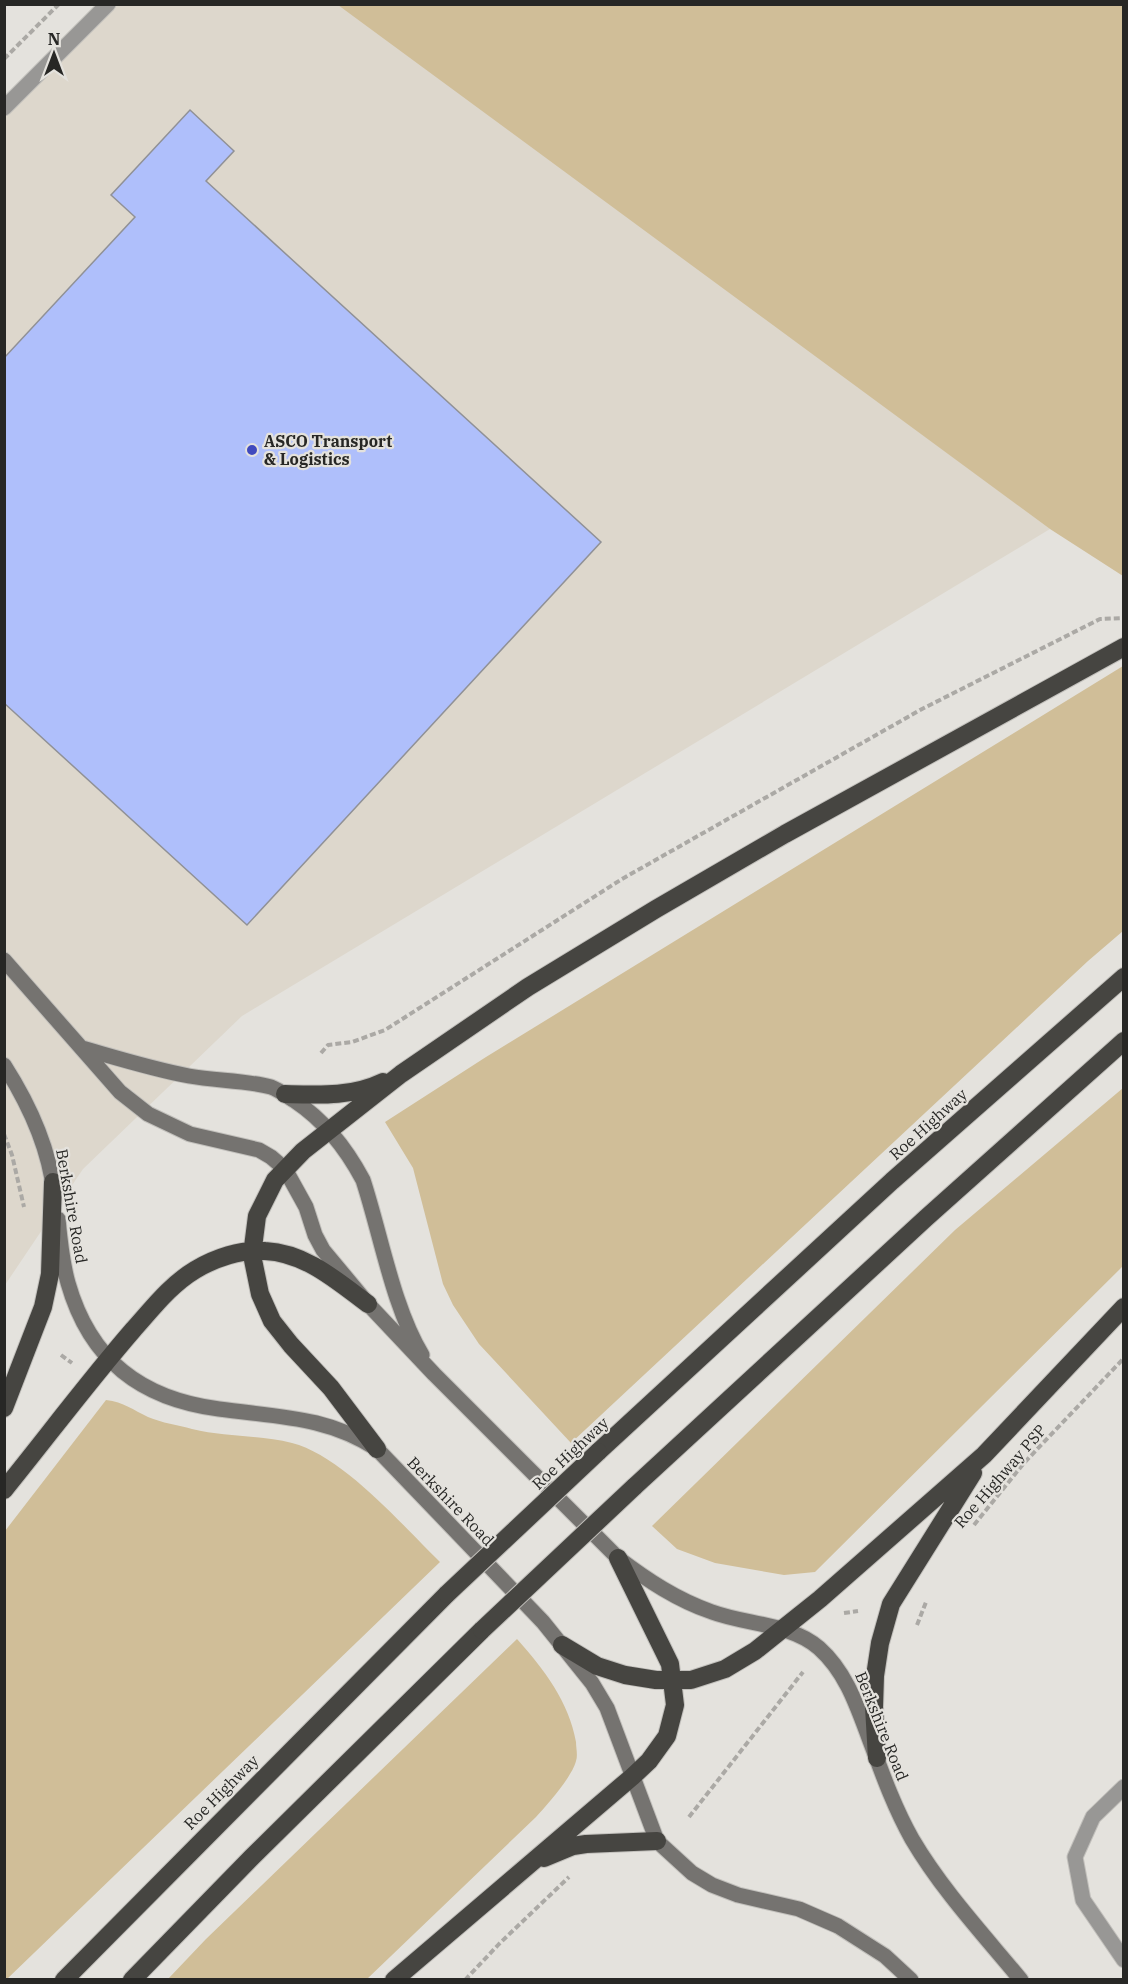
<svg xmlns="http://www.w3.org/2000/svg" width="1128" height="1984" font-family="'IBM Plex Serif',serif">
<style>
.built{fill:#ddd7cc}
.green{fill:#d0be98}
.building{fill:#afbffb;stroke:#909196;stroke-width:1.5}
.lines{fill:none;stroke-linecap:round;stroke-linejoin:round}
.minor-casing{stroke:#c2c0bc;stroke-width:17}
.secondary-casing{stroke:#c2c0bc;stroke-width:17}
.motorway-casing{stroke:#c2c0bc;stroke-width:20}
.path{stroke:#aba9a5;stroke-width:4;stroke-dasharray:6 3;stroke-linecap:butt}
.minor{stroke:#989795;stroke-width:15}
.secondary{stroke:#757370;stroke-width:15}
.motorway{stroke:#464541;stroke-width:18}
.motorway-bridge-casing{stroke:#c2c0bc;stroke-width:20;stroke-linecap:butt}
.motorway-bridge{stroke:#464541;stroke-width:18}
.poi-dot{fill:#404abe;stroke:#e4e2dd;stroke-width:2}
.labels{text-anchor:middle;stroke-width:4.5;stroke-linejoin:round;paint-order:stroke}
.poi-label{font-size:16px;font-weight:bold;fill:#272725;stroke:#e4e2dd;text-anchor:start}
.street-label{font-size:16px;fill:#272725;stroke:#e4e2dd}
</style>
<rect width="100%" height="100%" fill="#e4e2dd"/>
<path class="built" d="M104,5H342L1050,529L242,1016L83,1169L5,1285V105Z"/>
<path class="green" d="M338,5H1123V576L1050,529Z
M1123,666V931L1088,961L571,1443L479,1344L453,1305L443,1284L413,1168L385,1122L486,1057Z
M1123,1088V1266L815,1572L784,1575L715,1563L677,1549L652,1526L955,1230Z
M106,1400C124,1402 133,1410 148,1417C162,1423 178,1425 192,1429C225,1437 259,1435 292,1443C343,1456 402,1525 440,1562L7,1979H5V1531Z
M517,1639C544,1669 569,1702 576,1742C576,1748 578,1755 576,1761C572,1777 547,1805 536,1817L367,1979H168L206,1939Z"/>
<path class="building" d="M190,110L234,151L206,181L601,542L247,925L4,703V358L135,217L111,195Z"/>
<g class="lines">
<g class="minor-casing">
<path id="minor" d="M4,108L108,4
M1124,1787L1093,1817L1075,1857L1083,1900L1124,1960"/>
</g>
<g class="secondary-casing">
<path id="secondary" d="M4,960L120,1092L148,1114L190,1134L259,1150L271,1157L285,1169L306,1207L315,1235L323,1250L368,1304L434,1374L618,1558C647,1580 677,1600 712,1612C747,1625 790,1623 819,1648C846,1672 857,1706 869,1738C882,1773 894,1807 912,1839C942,1890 983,1934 1021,1980
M82,1048C117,1058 152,1069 189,1076C216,1081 244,1080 271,1087C279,1090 287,1096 295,1101C325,1121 346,1148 363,1180C381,1235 393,1307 422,1355
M4,1065C29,1104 49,1147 54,1193
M58,1219C60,1241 62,1262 68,1283C90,1360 141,1399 219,1409C276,1417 327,1416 377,1449L543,1622L592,1683L607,1708L657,1841L692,1873L712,1885L738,1895L799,1909L838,1926L885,1956L911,1980"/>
</g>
<g class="motorway-casing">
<path id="motorway" d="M285,1094C319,1095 352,1097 383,1082
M4,1408L43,1307L50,1274L53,1182
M377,1449L331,1388L291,1345L272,1321L260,1294L252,1255L257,1216L275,1180L303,1151L401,1074L528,987L656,909L785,834L1124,647
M598,1452L892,1181L1124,977
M634,1487L926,1218L1124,1041
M4,1490C47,1437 88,1382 133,1330C152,1309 170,1285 195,1270C215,1258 241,1249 265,1251C306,1253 337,1281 368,1304
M562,1645L597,1666L625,1675L656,1680H691L725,1669L755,1651L820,1599L984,1455L1124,1307
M877,1758L874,1707L875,1676L880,1643L891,1604L973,1473
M544,1858L573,1846L586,1844L657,1841
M64,1980L447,1594
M132,1980L252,1857L482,1630
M394,1980L632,1777L649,1761L667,1736L675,1705L670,1664L618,1558"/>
</g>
<path class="path" d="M4,59L59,4
M321,1053L328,1045L352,1042L385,1030L622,879L922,709L1100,619L1124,618
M4,1134L12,1155L24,1207
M61,1355L72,1363
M974,1525L1024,1463L1124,1358
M844,1613L858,1611
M917,1625L926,1602
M689,1817L803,1672
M465,1980L499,1944L569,1877"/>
<use href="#minor" class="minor"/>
<use href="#secondary" class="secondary"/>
<use href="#motorway" class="motorway"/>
<g class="motorway-bridge-casing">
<path id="motorway-bridge" d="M447,1594L598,1452
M482,1630L634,1487"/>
</g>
<use href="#motorway-bridge" class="motorway-bridge"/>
</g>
<circle class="poi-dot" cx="252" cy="450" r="6"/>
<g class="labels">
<g class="poi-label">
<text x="264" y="447">ASCO Transport<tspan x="264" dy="18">&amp; Logistics</tspan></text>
</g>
<g class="street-label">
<text transform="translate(928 1124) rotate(-42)" y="6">Roe Highway</text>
<text transform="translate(72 1206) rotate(80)" y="6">Berkshire Road</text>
<text transform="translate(570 1453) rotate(-43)" y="6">Roe Highway</text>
<text transform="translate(1000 1476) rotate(-49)" y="6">Roe Highway PSP</text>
<text transform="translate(451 1501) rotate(46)" y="6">Berkshire Road</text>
<text transform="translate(882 1726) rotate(68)" y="6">Berkshire Road</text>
<text transform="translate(221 1792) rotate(-45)" y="6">Roe Highway</text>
</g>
</g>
<rect width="1128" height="1984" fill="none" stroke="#272725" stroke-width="12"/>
<g transform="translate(54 54)" stroke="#e4e2dd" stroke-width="4.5" paint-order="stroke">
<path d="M0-4.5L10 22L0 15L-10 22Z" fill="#272725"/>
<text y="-9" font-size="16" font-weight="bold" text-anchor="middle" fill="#272725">N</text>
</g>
</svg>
